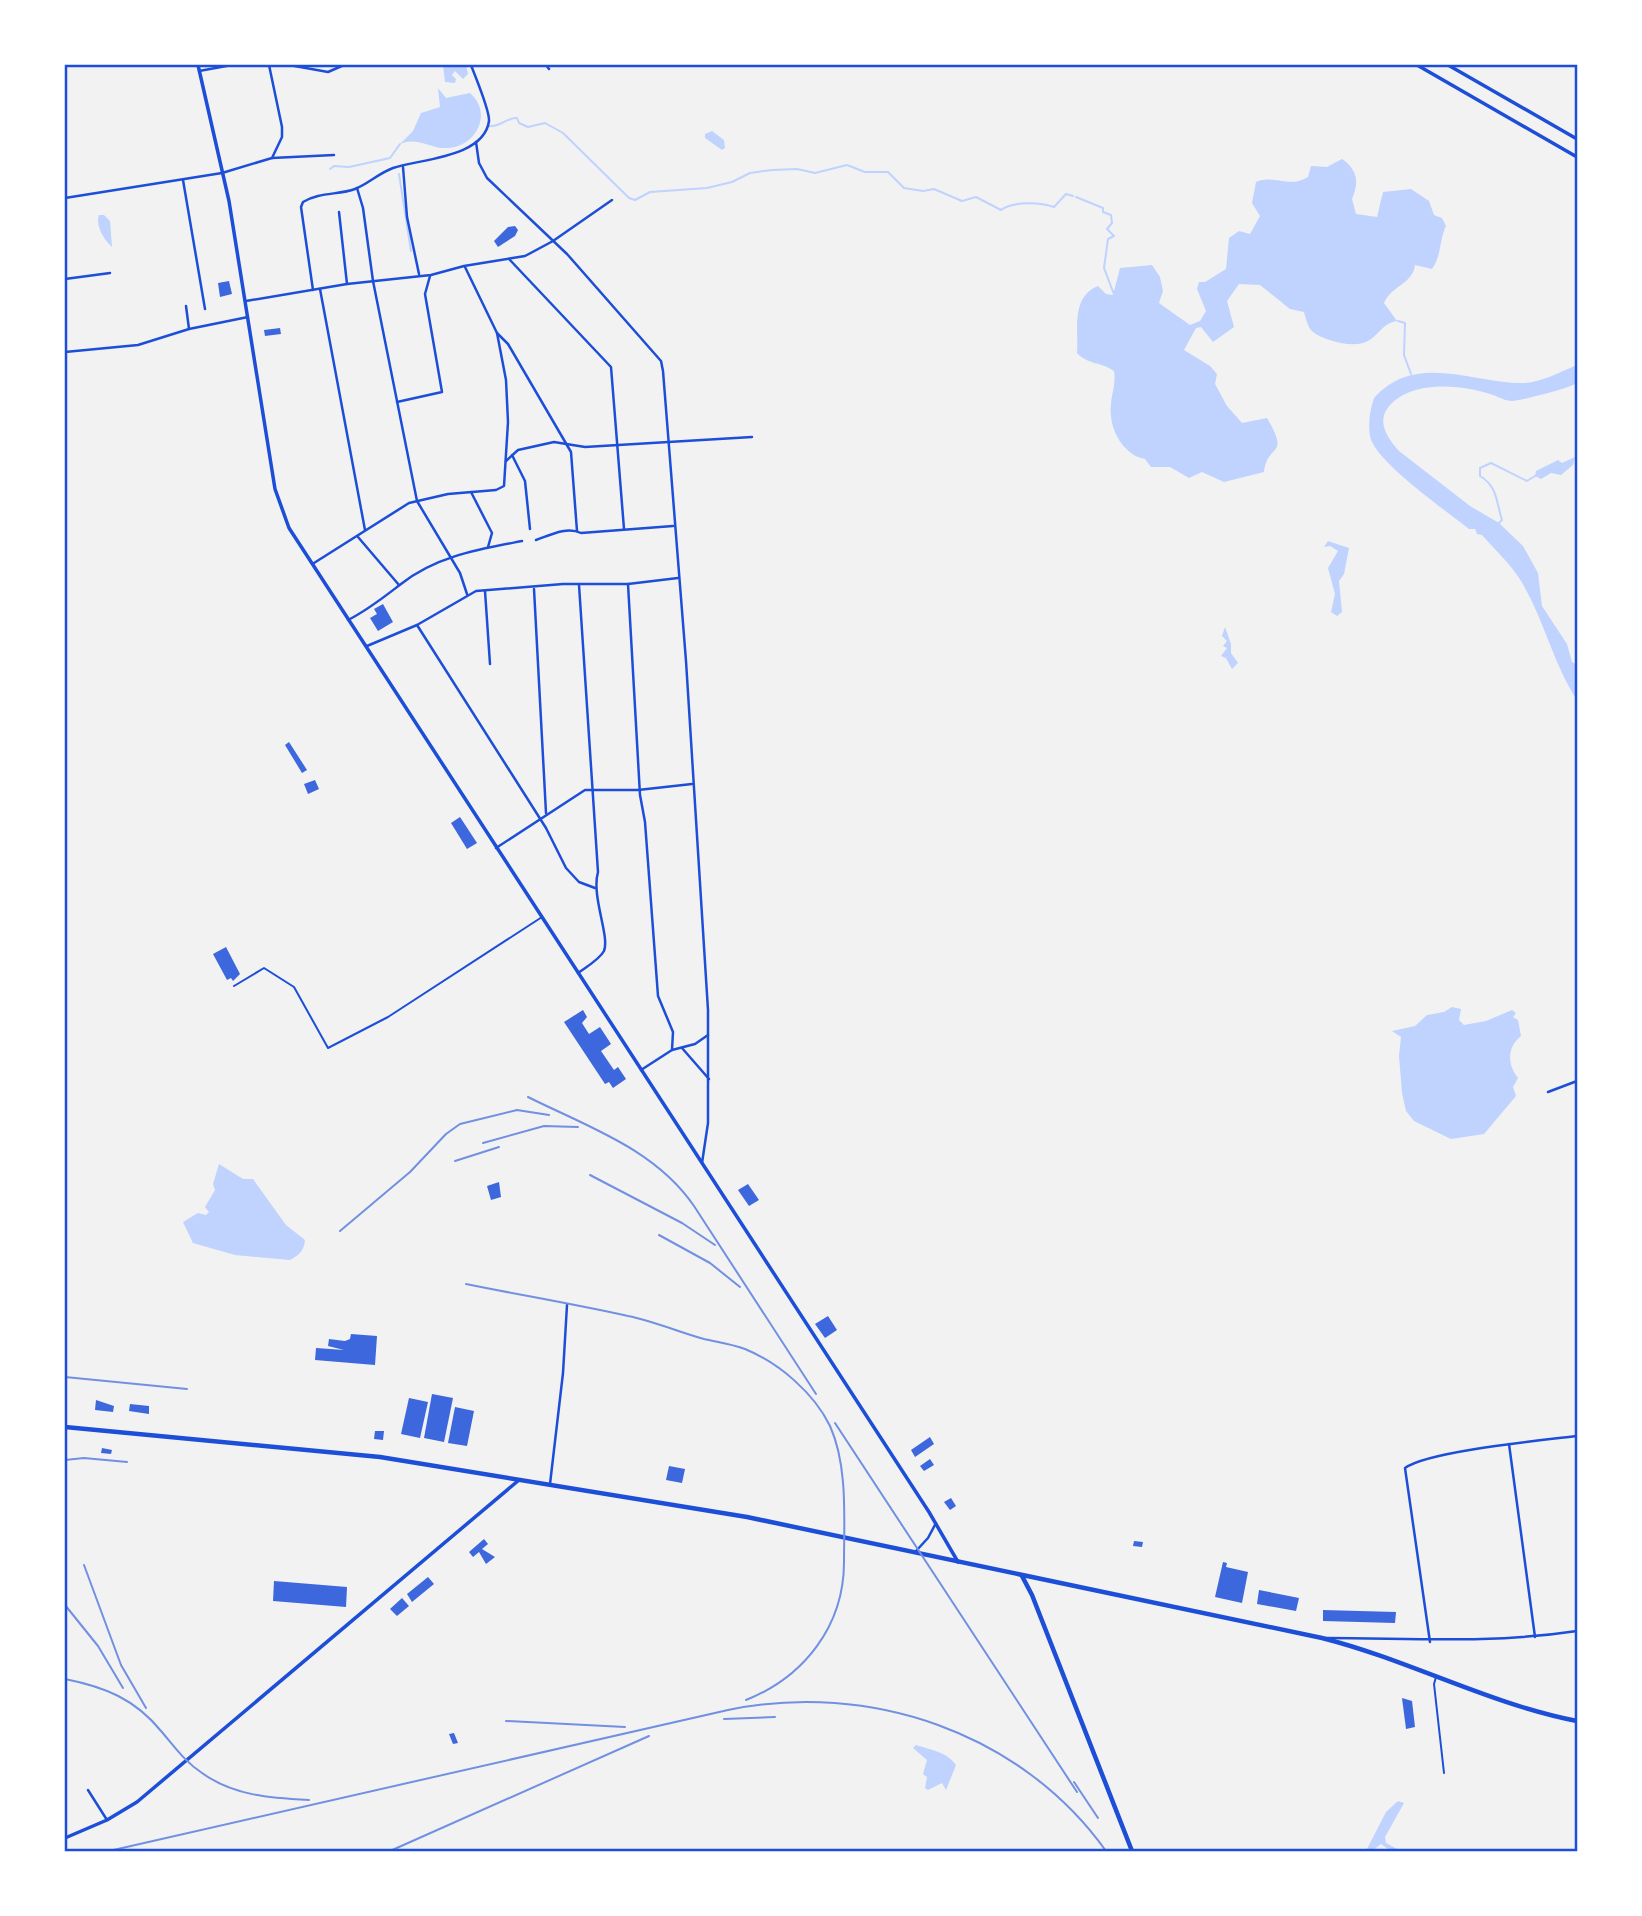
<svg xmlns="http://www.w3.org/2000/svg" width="1642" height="1916" viewBox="0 0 1642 1916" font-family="'Open Sans',sans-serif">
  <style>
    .water { fill: #bfd3fe }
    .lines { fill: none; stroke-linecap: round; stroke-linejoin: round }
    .stream { stroke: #bfd3fe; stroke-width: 2 }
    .building { fill: #3d67dc }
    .service { stroke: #1d4ed8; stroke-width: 2 }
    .minor { stroke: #1d4ed8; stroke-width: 2.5 }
    .tertiary { stroke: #1d4ed8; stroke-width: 3.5 }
    .secondary { stroke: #1d4ed8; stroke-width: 4.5 }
    .primary { stroke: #1d4ed8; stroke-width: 4.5 }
    .rail { stroke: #7290e2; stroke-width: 2 }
    .neatline { fill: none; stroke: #1d4ed8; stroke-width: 2.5 }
  </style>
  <rect width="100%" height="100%" fill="#f2f2f2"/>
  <g class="water">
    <path d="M443,65h23l2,9 -5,5 -8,-8 -3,4 4,4 -1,4 -10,-1z"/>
    <path d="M438,88l8,10 24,-5c23,20 7,53 -22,55 -18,1 -31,-12 -48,-4l13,-13 8,-18 19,-6z"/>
    <path d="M712,131l12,9 1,8 -3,2 -17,-12v-4z"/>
    <path d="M1342,159c16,11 17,24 10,40l4,15 21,3 6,-25 28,-3 18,12 5,14 8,3 4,8c-7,14 -4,29 -14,43l-17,-4c-2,19 -24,21 -31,38l13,18c-15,2 -18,15 -31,21 -14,6 -41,-1 -53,-10 -5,-4 -7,-13 -9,-20l-14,-3 -30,-24 -21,-1 -12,17 7,26 -21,15 -12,-15 -5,1 -12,22 26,16 7,8 -2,10 12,22 15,17 25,-5c24,41 0,24 -3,54l-40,10 -22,-10 -13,6 -19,-11h-19l-6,-8c-23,-4 -37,-32 -34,-55 1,-12 5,-20 3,-33 -12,-9 -26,-6 -37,-18 2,-21 -7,-56 21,-67l8,8 7,1 7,-27 32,-3 8,12 3,14 -4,12 31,22 10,-4 6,-10 -9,-22 2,-7h6l21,-13 3,-31 10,-7 11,3 10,-18 -8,-13 4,-21c17,-8 34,7 52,-5l3,-11 16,1z"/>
    <path d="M99,215h5l6,6 2,26c-8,-7 -17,-22 -13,-32z"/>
    <path d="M1577,365v18c-6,5 -58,18 -65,18 -6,0 -14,-4 -19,-6 -30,-11 -85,-16 -106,14 -10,15 2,31 12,42l71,55 29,17 24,23 15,27 4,33 25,38 5,18 5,3v35c-24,-37 -33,-81 -56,-119 -11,-18 -26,-31 -39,-46l-5,-1 -2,-5h-6c-21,-17 -95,-68 -99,-93 -2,-12 0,-27 4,-38 42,-47 99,-14 151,-15 17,-1 37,-12 52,-18z"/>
    <path d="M1575,457l-2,8 -12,10 -10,-2 -10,6 -6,-3 1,-5 22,-11 4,3z"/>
    <path d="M1328,541l21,7 -5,26 -5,7 3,31 -5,4 -6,-4 4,-18 -7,-26 10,-17 -8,-5 -6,1z"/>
    <path d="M1225,627l6,17v9l7,10 -6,6 -6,-11 -5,-2 6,-8 -4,-2 4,-5 -5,-5z"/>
    <path d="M1452,1007l9,2 -2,11 5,5 22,-4 26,-11 4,3 -3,4 5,3 3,16c-14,11 -14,29 -3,42l-5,9 3,9 -32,38 -33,5 -37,-18 -8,-10 -4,-18 -3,-37 2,-19 -9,-6 23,-5 12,-11 17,-3z"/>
    <path d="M219,1164l24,15h10l33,46 19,15c-1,11 -6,15 -15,20l-55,-5 -42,-12 -10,-21 15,-9 8,2 3,-3 -4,-5 10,-17 -2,-6z"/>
    <path d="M916,1745c15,5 31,7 40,20l-10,25 -4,-7 -14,7 -3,-2 2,-11 -4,-3 4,-14 -14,-12z"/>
    <path d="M1398,1801l6,2 -19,34 1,6 15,8h-10l-10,-7 -9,7h-6l20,-39z"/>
  </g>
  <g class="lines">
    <g class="stream">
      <path d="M489,126c11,2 18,-9 28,-8l2,5 9,4 17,-4 18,10 66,65 6,2 15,-8 57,-4 25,-6 18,-9 22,-3 25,-1 18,4 32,-8 18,7h23l16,16 19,3 11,-2 28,12 14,-4 25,13c12,-9 39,-8 53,-3l12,-13 7,2"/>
      <path d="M330,169l4,-3 15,1 41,-9 10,-14"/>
      <path d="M399,174l12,77"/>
      <path d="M1076,197l27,11v4l8,3 1,8 -5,6 7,7 -6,3 -4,29 11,29"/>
      <path d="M1398,321l7,2 -1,32 7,19"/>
      <path d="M1499,523l3,-3c-6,-18 -4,-33 -22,-44v-8l11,-5 36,18 8,-5"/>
    </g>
  </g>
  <g class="building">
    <path d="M515,226l3,4 -3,6 -17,11 -4,-6 14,-14z"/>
    <path d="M229,281l3,13 -12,3 -2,-14z"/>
    <path d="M280,328l1,6 -16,2 -1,-6z"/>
    <path d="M383,604l10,18 -15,9 -8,-13 7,-4 -3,-5z"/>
    <path d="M289,742l18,28 -5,3 -17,-28z"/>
    <path d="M315,780l4,9 -11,5 -4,-10z"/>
    <path d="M460,817l17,26 -10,6 -16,-26z"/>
    <path d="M226,947l14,27 -7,7 -2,-3 -4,2 -14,-26z"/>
    <path d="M583,1010l4,7 -5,6 7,11 11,-7 11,17 -10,7 13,19 4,-3 8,12 -13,9 -4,-6 -4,2 -41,-62z"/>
    <path d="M499,1182l2,15 -10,3 -4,-14z"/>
    <path d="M748,1184l11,16 -10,6 -11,-16z"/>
    <path d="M828,1316l9,14 -12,8 -10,-14z"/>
    <path d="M351,1334l26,2 -2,29 -60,-5 1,-12 28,2 -16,-4 1,-7 16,2 5,-2z"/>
    <path d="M432,1394l21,4 -9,44 -20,-4z"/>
    <path d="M409,1398l19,4 -8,36 -19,-4z"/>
    <path d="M96,1400l18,6 -1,6 -18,-2z"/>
    <path d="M130,1404l19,2v8l-20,-3z"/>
    <path d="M455,1407l19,4 -7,35 -19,-3z"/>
    <path d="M375,1431h9l-1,9 -9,-1z"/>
    <path d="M930,1437l4,7 -19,13 -4,-7z"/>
    <path d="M102,1448l10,2 -1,4 -10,-1z"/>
    <path d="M930,1459l4,6 -10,6 -4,-5z"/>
    <path d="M669,1466l16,3 -3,14 -16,-3z"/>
    <path d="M951,1498l5,8 -6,4 -6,-8z"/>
    <path d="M484,1539l4,5 -6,5 13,8 -9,7 -7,-12 -6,5 -4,-5z"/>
    <path d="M1134,1541l9,1 -1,5 -9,-1z"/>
    <path d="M1223,1562l4,1 -1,4 22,5 -6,31 -27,-6z"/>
    <path d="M428,1577l6,7 -22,18 -5,-8z"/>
    <path d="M274,1581l73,6 -1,20 -73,-6z"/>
    <path d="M1259,1590l40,8 -3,13 -39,-7z"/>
    <path d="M402,1598l7,8 -12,10 -7,-7z"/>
    <path d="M1323,1610l73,2 -1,11 -72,-2z"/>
    <path d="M1402,1698l10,3 3,26 -9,2z"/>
    <path d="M454,1733l4,10 -5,1 -4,-10z"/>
  </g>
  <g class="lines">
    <g class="service">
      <path d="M234,986l30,-18 30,19 34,61 60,-31 154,-100"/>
      <path d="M1436,1677l-2,7 10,89"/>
    </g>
    <g class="minor">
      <path d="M289,65l39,7 16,-7"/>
      <path d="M546,65l3,4"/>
      <path d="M199,71l33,-6"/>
      <path d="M476,142l3,21 8,15 80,76 94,107 2,10 23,290 22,349v113l-6,40"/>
      <path d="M272,158l62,-3"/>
      <path d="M403,167l4,50 12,57"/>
      <path d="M183,180l22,129"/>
      <path d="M357,188l6,20 10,73 44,220 43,72 7,21"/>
      <path d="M65,198l157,-25 50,-15 10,-21v-10l-13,-62"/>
      <path d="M339,212l8,72"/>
      <path d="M509,259l102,108 13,162"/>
      <path d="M465,267l32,66 11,11 63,108 6,79"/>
      <path d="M65,279l45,-6"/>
      <path d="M320,289l45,241"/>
      <path d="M313,290l-12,-83 2,-5c16,-10 36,-7 52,-13 13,-5 24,-16 38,-21 26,-9 91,-10 96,-47 1,-10 -14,-45 -18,-56"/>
      <path d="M246,301l101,-17 84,-9 33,-9 61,-10 28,-15 59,-41"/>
      <path d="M186,306l3,23"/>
      <path d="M65,352l73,-7 51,-16 59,-12"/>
      <path d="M397,402l45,-10 -17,-98 5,-18"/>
      <path d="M512,455l13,26 5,48"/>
      <path d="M506,461l12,-11 36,-8 31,5 167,-10"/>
      <path d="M471,492l21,41 -4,14"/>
      <path d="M358,537l41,48"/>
      <path d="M536,540c14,-5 31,-14 45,-7l92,-7"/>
      <path d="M314,563l95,-60 39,-9 48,-4 8,-4 4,-64 -2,-42 -9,-47"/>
      <path d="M628,584l12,211 5,27 13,174 15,36 -1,18"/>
      <path d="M534,589l12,224"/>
      <path d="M485,591l5,73"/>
      <path d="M348,620c20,-10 36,-23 53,-36 35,-28 79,-35 121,-43"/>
      <path d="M417,625l129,203 20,40 13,14 16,6"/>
      <path d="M367,646l50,-21 59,-34 87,-7h65l50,-6"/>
      <path d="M496,848l89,-58h53l54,-6"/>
      <path d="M578,973c8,-6 21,-13 26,-22 6,-15 -13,-55 -6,-79l-19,-287"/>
      <path d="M682,1048l27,31"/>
      <path d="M641,1070l31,-20 23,-6 13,-9"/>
      <path d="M1548,1092l29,-11"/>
      <path d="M1509,1444l26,193"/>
      <path d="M550,1484l13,-111 4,-68"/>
      <path d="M916,1551l12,-13 8,-15"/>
      <path d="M1326,1638c86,0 165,6 251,-7"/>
      <path d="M1430,1642l-25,-174c23,-17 139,-28 172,-32"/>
      <path d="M88,1790l19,30"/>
    </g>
    <g class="tertiary">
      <path d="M198,65l31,136 46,288 14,39 640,984 29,50"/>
      <path d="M1417,65l160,92"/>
      <path d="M1448,65l129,74"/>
      <path d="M65,1838l42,-18 30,-18 382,-322"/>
    </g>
    <path class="secondary" d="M1022,1576l10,19 100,256"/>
    <path class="primary" d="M65,1427l315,30 367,60 575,121c87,22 167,66 255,83"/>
    <g class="rail">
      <path d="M528,1097c60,30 127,52 166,109l122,188"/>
      <path d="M483,1143l61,-17 34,1"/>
      <path d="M455,1161l44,-14"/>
      <path d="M590,1175l92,48 33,22"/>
      <path d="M340,1231l70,-59 36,-38 14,-10 57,-14 32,5"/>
      <path d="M659,1235l51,28 30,24"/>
      <path d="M466,1284c54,11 108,20 162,32 26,5 50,16 76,23 13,3 28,5 41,10 34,14 69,44 85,77 18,40 14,93 14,136 0,64 -40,115 -98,138"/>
      <path d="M65,1377l122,12"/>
      <path d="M835,1423l242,369"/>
      <path d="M65,1460l19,-2 43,4"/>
      <path d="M84,1565l37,100 25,43"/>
      <path d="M65,1605l33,41 25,42"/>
      <path d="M65,1679c40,8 70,20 96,52 13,15 24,31 41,42 32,23 69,25 107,27"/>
      <path d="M724,1719l51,-2"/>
      <path d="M506,1721l119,6"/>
      <path d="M1074,1782l24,36"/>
      <path d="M109,1851l619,-141c141,-29 293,22 378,141"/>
      <path d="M390,1851l259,-115"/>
    </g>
  </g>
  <rect width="1642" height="1916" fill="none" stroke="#ffffff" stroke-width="133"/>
  <rect x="66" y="66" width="1510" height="1784" class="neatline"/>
</svg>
